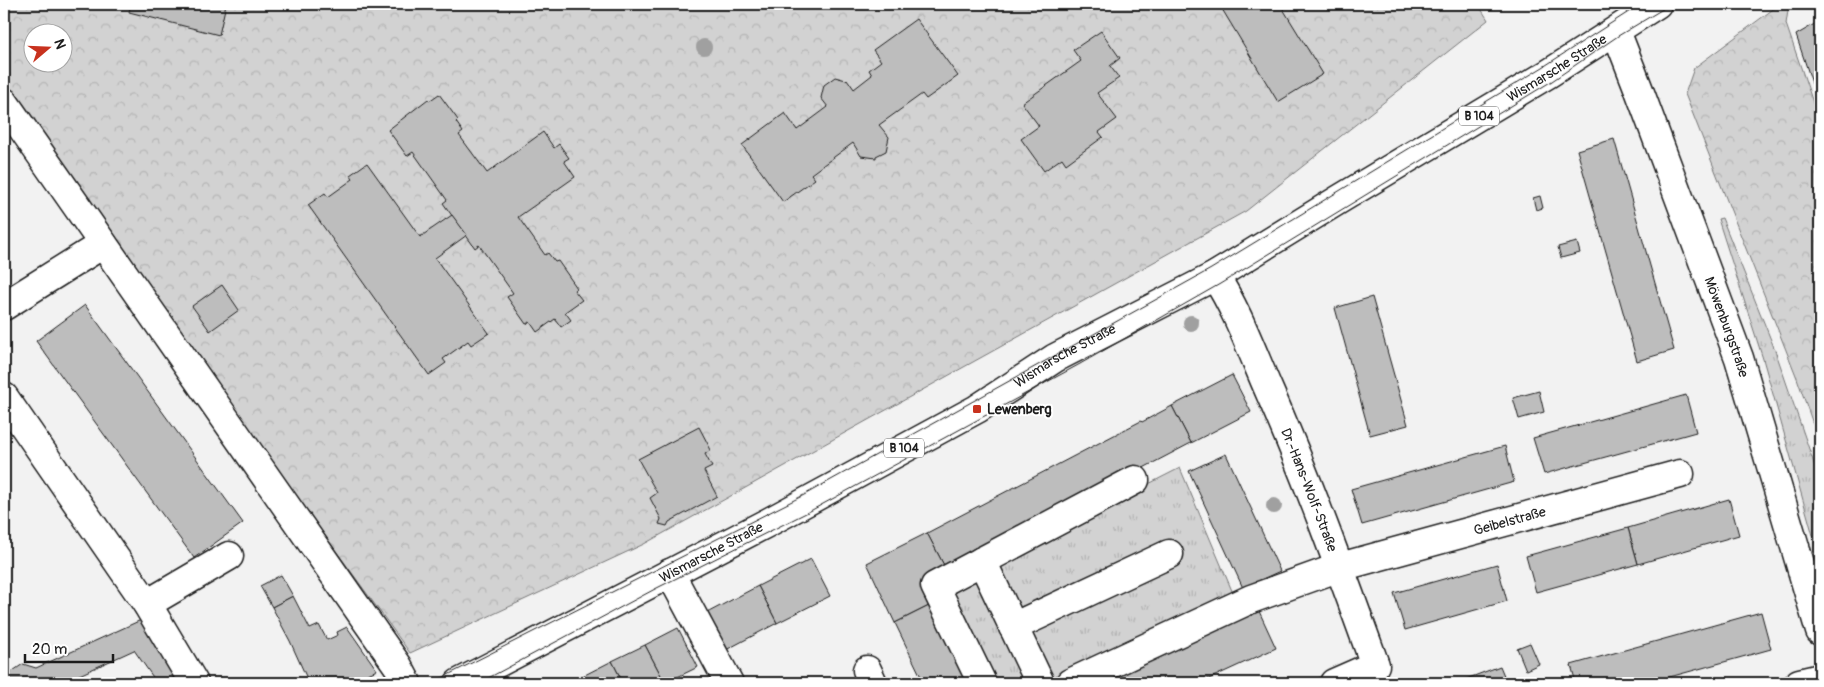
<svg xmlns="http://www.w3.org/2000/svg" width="1824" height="687" viewBox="0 0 1824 687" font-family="Pangolin,sans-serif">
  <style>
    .grass { fill: url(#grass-tufts); stroke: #777 }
    .forest { fill: url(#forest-crowns); stroke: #777; fill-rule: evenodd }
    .building { fill: #bdbdbd; stroke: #1c1c1c }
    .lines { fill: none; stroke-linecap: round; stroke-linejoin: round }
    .minor-casing { stroke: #1c1c1c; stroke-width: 31 }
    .major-casing { stroke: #1c1c1c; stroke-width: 31 }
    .minor { stroke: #fff; stroke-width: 28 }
    .major { stroke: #fff; stroke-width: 28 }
    .tram { stroke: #1c1c1c; stroke-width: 1 }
    .tree { fill: #a0a0a0 }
    .poi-dot { fill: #c8321e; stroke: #fff; stroke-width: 2 }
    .labels { text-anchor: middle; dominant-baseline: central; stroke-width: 4; stroke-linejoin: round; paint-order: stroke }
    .shield { fill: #fff; stroke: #606060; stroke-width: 1 }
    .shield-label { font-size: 12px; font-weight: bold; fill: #1c1c1c }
    .street-label { font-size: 14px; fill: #1c1c1c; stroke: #fff }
    .poi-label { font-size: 14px; font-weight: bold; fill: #1c1c1c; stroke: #fff; text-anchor: start }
  </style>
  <defs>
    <pattern id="grass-tufts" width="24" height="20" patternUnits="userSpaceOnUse" patternTransform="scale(1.25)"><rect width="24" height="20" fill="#d2d2d2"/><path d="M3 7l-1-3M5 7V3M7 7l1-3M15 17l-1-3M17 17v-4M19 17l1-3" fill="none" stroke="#b4b4b4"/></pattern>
    <pattern id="forest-crowns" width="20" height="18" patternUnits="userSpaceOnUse" patternTransform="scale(1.25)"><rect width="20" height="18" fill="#d2d2d2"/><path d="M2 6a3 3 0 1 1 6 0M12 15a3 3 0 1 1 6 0" fill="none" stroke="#b4b4b4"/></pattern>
  </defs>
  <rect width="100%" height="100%" fill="#f2f2f2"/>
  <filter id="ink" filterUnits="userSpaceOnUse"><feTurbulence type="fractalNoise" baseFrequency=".02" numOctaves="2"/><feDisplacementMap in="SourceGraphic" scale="10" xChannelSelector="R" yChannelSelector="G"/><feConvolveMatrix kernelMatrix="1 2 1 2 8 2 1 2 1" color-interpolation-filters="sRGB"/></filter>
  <g filter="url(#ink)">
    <g class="grass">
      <path d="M1722,218l53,132 45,131v79l-57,-201 -45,-140z"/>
      <path d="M1180,468l58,137 -164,78h-95l-45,-90z"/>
    </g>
    <g class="forest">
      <path d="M4,4h1474l10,16 -242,191 -602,333 -234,109 -406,-560zM32,32h30v30h-30z"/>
      <path d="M1780,4h9l-3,20 34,99v321l-23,-66 -112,-284 9,-26z"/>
    </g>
    <g class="building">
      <path d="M131,4h95l-7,31 -90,-23z"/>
      <path d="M1219,4h61l43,70 -45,28z"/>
      <path d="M916,19l42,57 -32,23 -4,-5 -43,31 10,12 -3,14 -10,5v2l-15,-2 -8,-13 -42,31 4,5 -32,23 -41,-57 43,-32 12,17 31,-23 -7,-9 3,-13 11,-8 11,3 1,-1 7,10 18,-14 -3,-5 12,-9 -8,-11z"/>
      <path d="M1818,22l2,4v83l-4,-10 1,-1 -21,-63z"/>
      <path d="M1101,31l19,27 -10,8 9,12 -22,15 20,26 -18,13 4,5 -37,27 -4,-6 -18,13 -23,-32 18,-13 -17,-23 59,-42 -8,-11z"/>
      <path d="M439,94l19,26 -2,2 7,10 -4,3 28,38 56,-41 11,16 5,-4 10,14 -5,3 11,16 -57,40 27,38 3,-2 7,9 3,-1 19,27 -3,2 8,10 -17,12 6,8 -10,7 -6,-8 -18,13 -7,-10 -4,2 -19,-27 6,-4 -34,-48 -4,3 -32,-45 4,-3 -34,-48 -6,4 -19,-26 40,-31 1,2z"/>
      <path d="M1614,139l60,211 -37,11 -60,-211z"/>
      <path d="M367,163l53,74 32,-22 15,20 -32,23 54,75 -18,12 -3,-4 -25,18 3,4 -17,12 -121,-170 17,-12 3,4 25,-18 -3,-4z"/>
      <path d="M1540,196l3,12 -7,2 -3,-12z"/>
      <path d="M1577,242l3,11 -19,5 -3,-11z"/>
      <path d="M222,285l17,25 -29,21 -18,-25z"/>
      <path d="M1372,297l36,128 -38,10 -35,-127z"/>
      <path d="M85,305l158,218 -49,35 -158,-217z"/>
      <path d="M1232,375l19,37 -60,31 -19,-37z"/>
      <path d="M1539,391l5,21 -25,7 -6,-21z"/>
      <path d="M1686,395l10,37 -152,42 -11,-36z"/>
      <path d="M1172,406l19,37 -244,128 -20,-38 214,-112 1,1z"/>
      <path d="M699,427l12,23 -6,4 7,13 -8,4 13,25 -48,26 -2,4 -8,-2 2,-5 -11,-21 7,-5 -19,-34z"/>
      <path d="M1505,446l9,36 -152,43 -11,-36z"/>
      <path d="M1226,454l54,117 -37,17 -54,-117z"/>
      <path d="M1729,499l10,36 -101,29 -10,-36z"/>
      <path d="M1628,528l10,36 -102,28 -10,-36z"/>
      <path d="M927,533l20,38 -14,33 -38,19 -28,-60z"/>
      <path d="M811,559l19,37 -53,27 -19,-37z"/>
      <path d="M1497,564l10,37 -102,29 -11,-37z"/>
      <path d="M281,575l12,21 -21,11 -12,-21z"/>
      <path d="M758,586l19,37 -53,28 -19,-37z"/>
      <path d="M293,596l17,33 9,-4 8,15 11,-5 -1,-3 10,-5 30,43 -30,13h-38l-19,-42 -18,-34z"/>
      <path d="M933,604l38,79h-47l-29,-60z"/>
      <path d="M1258,609l18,39 -76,35h-80l-4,-9z"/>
      <path d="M1761,612l10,37 -123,34h-72l-5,-18z"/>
      <path d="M141,620l42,63h-26l-23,-33 -72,33h-56l-2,-2v-4l19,-13 13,4z"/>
      <path d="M678,628l20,39 -33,16 -20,-38z"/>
      <path d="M1530,643l9,21 -13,6 -9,-22z"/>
      <path d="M645,645l20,38h-42l-11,-22z"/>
      <path d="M612,661l11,22h-41l-3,-5z"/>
      <path d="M1500,666l7,17h-51z"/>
      <path d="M579,678l3,5h-13z"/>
    </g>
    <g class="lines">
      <defs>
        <g id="minor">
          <path id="s1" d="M1616,31l23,59 100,268 81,273"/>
          <path d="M4,102l394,564 9,17"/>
          <path id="s2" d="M1215,276c22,34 36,73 52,110 40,91 74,185 108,279l-41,18"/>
          <path d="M4,306l99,-62"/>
          <path d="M4,397l143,207 47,79"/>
          <path d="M982,561l58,122"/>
          <path d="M670,573l59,110"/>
          <path d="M147,604l82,-48"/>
          <path d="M1013,627l156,-73"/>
          <path d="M867,670l6,13"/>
          <path d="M982,683l-47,-97 200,-106"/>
          <path id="s3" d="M1070,683l181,-84 89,-32 340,-93"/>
          <path d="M1799,683l21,-5"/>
        </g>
        <g id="major">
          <path id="s4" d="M459,683l310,-161 208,-113 78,-51 160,-82 125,-77 208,-125 109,-70"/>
        </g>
      </defs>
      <use href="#minor" class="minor-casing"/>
      <use href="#major" class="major-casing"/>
      <use href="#minor" class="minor"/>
      <use href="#major" class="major"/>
      <g class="tram">
        <path d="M432,683l372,-188 407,-226 332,-202 98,-63"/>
        <path d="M479,683l176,-94 157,-79 268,-146 140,-80 332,-203 66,-45 53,-32"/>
      </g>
    </g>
    <g class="tree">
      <circle cx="704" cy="47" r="8"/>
      <circle cx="1191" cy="323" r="8"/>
      <circle cx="1274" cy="506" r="8"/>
    </g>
  </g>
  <rect class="poi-dot" x="972" y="404" width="10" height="10" rx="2.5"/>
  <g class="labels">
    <g class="shield">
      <rect x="1459" y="106.5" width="40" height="19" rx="4"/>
      <rect x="884" y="438.5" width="40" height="19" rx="4"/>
    </g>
    <g class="shield-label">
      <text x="1479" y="116">B 104</text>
      <text x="904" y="448">B 104</text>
    </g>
    <g class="street-label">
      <text stroke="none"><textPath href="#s4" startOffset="1259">Wismarsche Straße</textPath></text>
      <text stroke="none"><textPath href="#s1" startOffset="316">Möwenburgstraße</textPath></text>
      <text stroke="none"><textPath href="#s4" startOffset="689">Wismarsche Straße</textPath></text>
      <text stroke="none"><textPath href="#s2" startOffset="234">Dr.-Hans-Wolf-Straße</textPath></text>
      <text stroke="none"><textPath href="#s3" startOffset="470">Geibelstraße</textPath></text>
      <text stroke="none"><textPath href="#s4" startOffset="284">Wismarsche Straße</textPath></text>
    </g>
    <g class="poi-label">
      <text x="987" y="409">Lewenberg</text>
    </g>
  </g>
  <rect width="1824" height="687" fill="none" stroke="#fff" stroke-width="20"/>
  <rect x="10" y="10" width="1804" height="667" fill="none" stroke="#1c1c1c" stroke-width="2" filter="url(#ink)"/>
  <g transform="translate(48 48) rotate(71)"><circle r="24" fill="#ffffff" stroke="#a4a4a4"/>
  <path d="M0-4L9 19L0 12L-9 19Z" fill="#c8321e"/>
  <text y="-8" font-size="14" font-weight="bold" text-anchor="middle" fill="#1c1c1c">N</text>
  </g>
  <path d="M25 654v8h88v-8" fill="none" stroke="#1c1c1c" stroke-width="2.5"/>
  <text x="32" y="654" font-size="15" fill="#1c1c1c" stroke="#ffffff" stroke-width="4" paint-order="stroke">20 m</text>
</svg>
